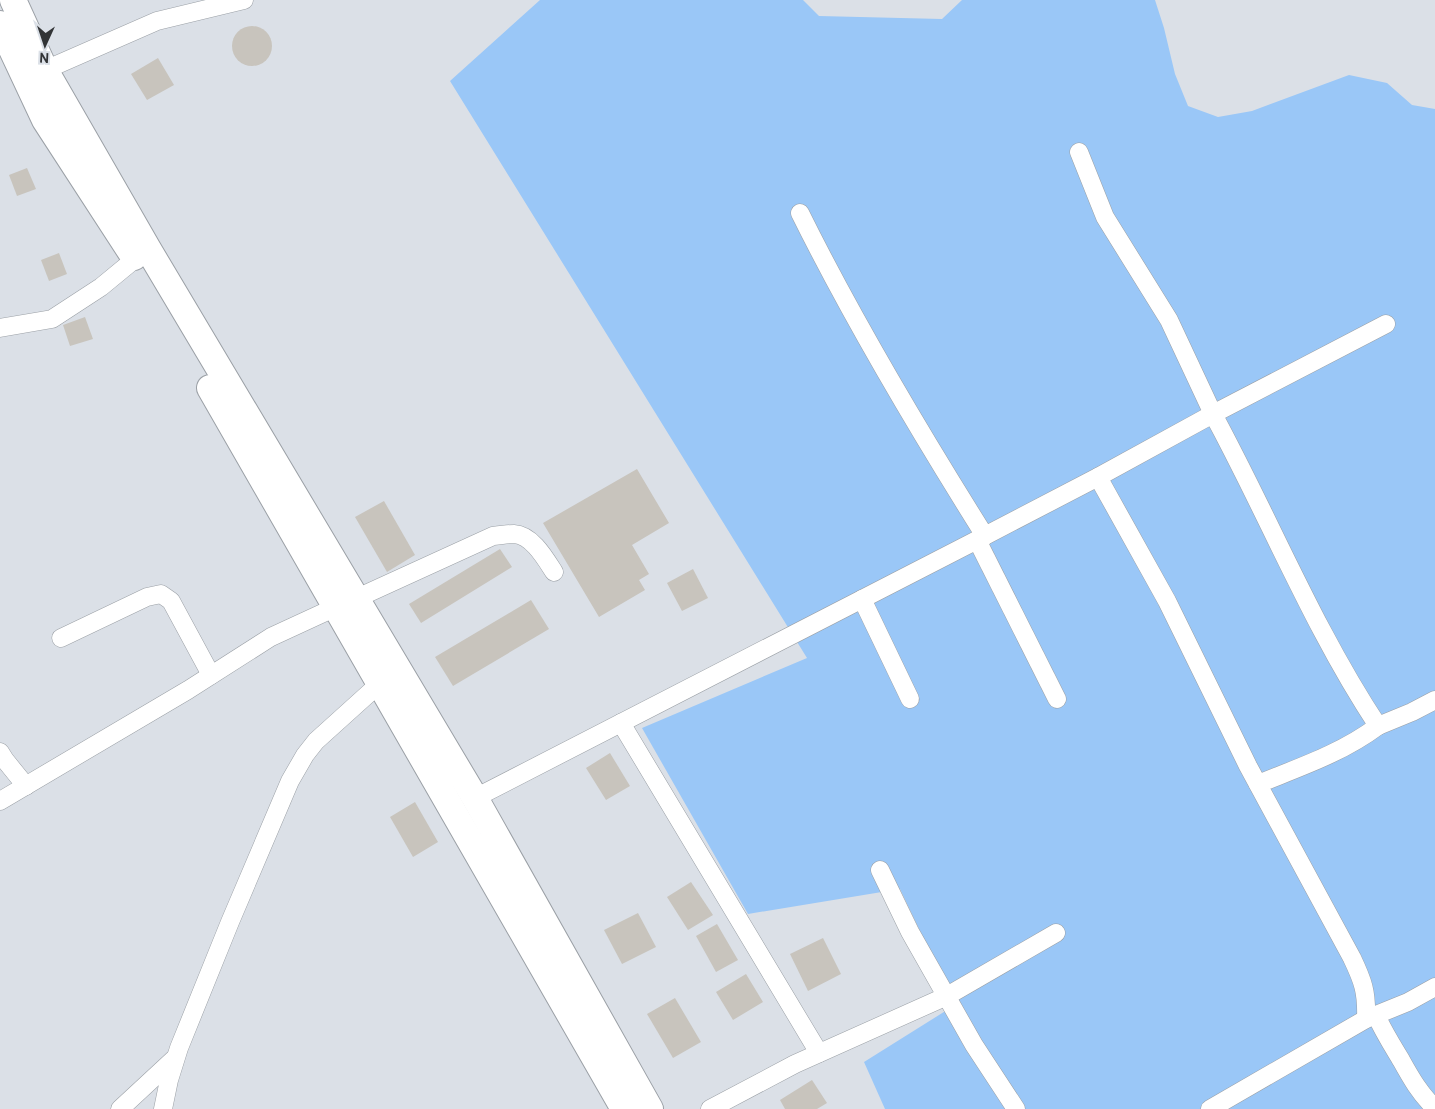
<svg xmlns="http://www.w3.org/2000/svg" width="1435" height="1109" viewBox="0 0 1435 1109" font-family="Overpass,sans-serif">
  <style>
    .green { fill: #9ac7f7 }
    .building { fill: #c8c4bd }
    .lines { fill: none; stroke-linecap: round; stroke-linejoin: round }
    .minor-casing { stroke: #9ba0a6; stroke-width: 19 }
    .highway-casing { stroke: #9ba0a6; stroke-width: 28 }
    .minor { stroke: #fff; stroke-width: 18 }
    .highway { stroke: #fff; stroke-width: 26 }
  </style>
  <rect width="100%" height="100%" fill="#dbe0e7"/>
  <path class="green" d="M540,0h263l16,16 123,3 20,-19h193l9,28 11,46 13,32 30,11 34,-6 97,-36 38,8 25,22 23,4v1000h-550l-21,-47 91,-57 -55,-116 -152,25 -106,-186 165,-70 -357,-577z"/>
  <g class="building">
    <circle cx="252" cy="46" r="20"/>
    <path d="M158,58l16,27 -27,15 -16,-26z"/>
    <path d="M27,168l9,21 -19,7 -8,-21z"/>
    <path d="M59,253l8,21 -18,7 -8,-21z"/>
    <path d="M85,317l8,22 -23,7 -7,-21z"/>
    <path d="M637,469l32,54 -37,22 17,29 -10,6 6,10 -46,27 -56,-94z"/>
    <path d="M384,501l31,54 -28,17 -32,-55z"/>
    <path d="M500,549l12,18 -91,56 -12,-19z"/>
    <path d="M693,569l15,29 -26,13 -15,-28z"/>
    <path d="M531,600l18,29 -96,57 -18,-29z"/>
    <path d="M610,753l20,33 -24,14 -20,-32z"/>
    <path d="M415,802l23,40 -25,15 -23,-40z"/>
    <path d="M691,882l22,33 -25,15 -21,-33z"/>
    <path d="M638,913l18,34 -34,17 -18,-34z"/>
    <path d="M717,924l21,36 -22,12 -20,-36z"/>
    <path d="M823,938l18,36 -33,17 -18,-37z"/>
    <path d="M746,974l17,28 -30,18 -17,-28z"/>
    <path d="M675,998l26,44 -28,16 -26,-44z"/>
    <path d="M812,1080l15,23 -10,6h-32l-5,-9z"/>
  </g>
  <g class="lines">
    <defs>
      <g id="minor">
        <path d="M45,70l112,-49 87,-21"/>
        <path d="M1079,152l26,65 64,103 44,94 173,-90"/>
        <path d="M800,213c55,111 119,218 185,323"/>
        <path d="M0,328l52,-9 49,-32 34,-28"/>
        <path d="M1098,477l69,124 81,165 104,192c11,23 15,34 14,61"/>
        <path d="M977,540l80,159"/>
        <path d="M355,599l138,-63c7,-1 14,-2 21,-2 18,1 31,24 40,38"/>
        <path d="M862,599l48,100"/>
        <path d="M61,638l86,-41 14,-3 10,7 40,74"/>
        <path d="M621,723l198,330"/>
        <path d="M0,752l5,8 21,26"/>
        <path d="M1258,784c42,-17 84,-31 120,-58"/>
        <path d="M475,798l502,-258 121,-63 115,-63c56,103 100,214 165,312l34,-14 23,-12"/>
        <path d="M0,801l188,-111 83,-53 65,-30"/>
        <path d="M880,870l30,62 64,113 42,64"/>
        <path d="M1376,1015c7,16 16,30 25,45 10,18 19,34 34,48"/>
        <path d="M120,1109l55,-51"/>
        <path d="M163,1109l6,-29 10,-32 51,-126 60,-141 15,-26 11,-14 72,-65"/>
        <path d="M710,1109l85,-45 152,-68 109,-63"/>
        <path d="M1210,1109l156,-90 42,-17 27,-15"/>
      </g>
      <g id="highway">
        <path d="M13,0l32,70 103,179 327,549 175,311"/>
        <path d="M0,24l45,96 89,137"/>
        <path d="M210,388l414,721"/>
      </g>
    </defs>
    <use href="#minor" class="minor-casing"/>
    <use href="#highway" class="highway-casing"/>
    <use href="#minor" class="minor"/>
    <use href="#highway" class="highway"/>
  </g>
  <g transform="translate(45 45) rotate(183)" stroke="#dbe0e7" stroke-width="4" paint-order="stroke">
  <path d="M0-4L9 19L0 12L-9 19Z" fill="#323436"/>
  <text y="-8" font-size="14" font-weight="bold" text-anchor="middle" fill="#323436">N</text>
  </g>
</svg>
